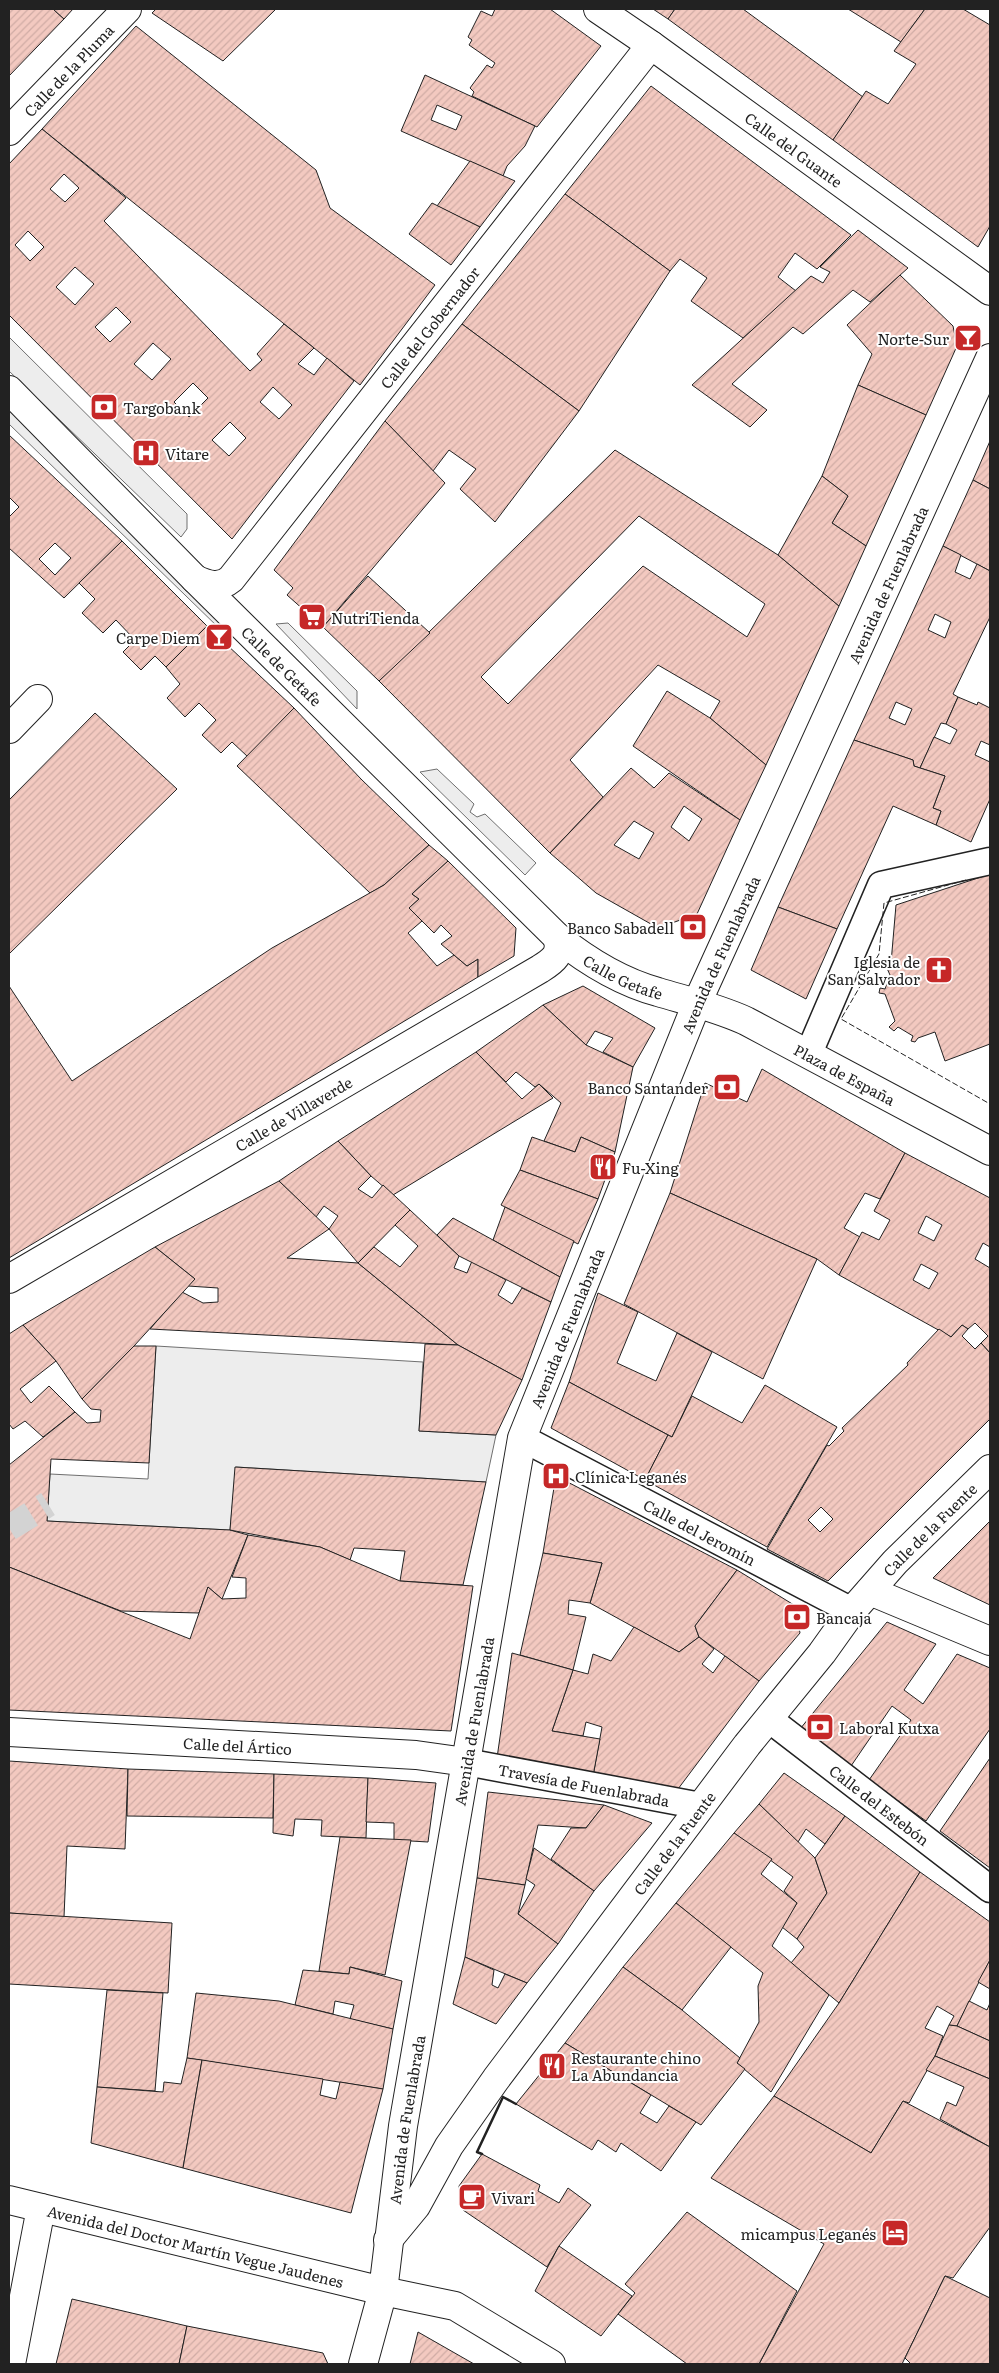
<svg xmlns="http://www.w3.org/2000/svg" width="999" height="2373" viewBox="0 0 999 2373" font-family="Literata,serif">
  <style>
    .parking { fill: #ededed; stroke: #6f6f6f }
    .building { fill: url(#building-hatch); stroke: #222; fill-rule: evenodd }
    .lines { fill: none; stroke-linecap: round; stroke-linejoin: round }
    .pedestrian-tunnel { stroke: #d3d3d3; stroke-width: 26; stroke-dasharray: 26 13; stroke-linecap: butt }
    .pedestrian-casing { stroke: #222; stroke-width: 29 }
    .minor-casing { stroke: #222; stroke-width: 30 }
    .secondary-casing { stroke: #222; stroke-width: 30 }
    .primary-casing { stroke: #222; stroke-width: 30 }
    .trunk-casing { stroke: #222; stroke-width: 30 }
    .pedestrian { stroke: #fff; stroke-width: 26 }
    .minor { stroke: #fff; stroke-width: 28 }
    .secondary { stroke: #fff; stroke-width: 28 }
    .primary { stroke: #fff; stroke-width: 28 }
    .trunk { stroke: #fff; stroke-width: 28 }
    .fence { stroke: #222; stroke-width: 1; stroke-dasharray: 6 2.5; stroke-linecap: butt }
    .wall { stroke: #222; stroke-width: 2.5 }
    .labels { text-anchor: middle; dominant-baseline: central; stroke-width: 4; stroke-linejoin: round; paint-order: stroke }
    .street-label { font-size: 15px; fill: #222; stroke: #fff }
    .poi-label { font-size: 15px; fill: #222; stroke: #fff; text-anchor: start }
  </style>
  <defs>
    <pattern id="building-hatch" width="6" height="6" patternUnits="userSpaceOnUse" patternTransform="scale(1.25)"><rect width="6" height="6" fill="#f3c9c0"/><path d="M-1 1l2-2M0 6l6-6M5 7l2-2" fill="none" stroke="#d0aca5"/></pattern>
  </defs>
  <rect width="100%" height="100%" fill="#fff"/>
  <g class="parking">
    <path d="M9,337l178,177v15l-6,8 -172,-166z"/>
    <path d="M9,404l224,215 -12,11 -212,-206z"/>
    <path d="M288,623l69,68v18l-81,-85z"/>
    <path d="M437,769l37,35 -4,8 7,5 8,-3 51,49 -11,12 -105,-103z"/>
    <path d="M156,1346l267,16 -4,69 77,4 -10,47 -250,-15 -6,63 -183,-9 3,-47 98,5z"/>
  </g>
  <g class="building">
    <path d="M9,9h44l11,10 -55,57z"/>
    <path d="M53,9h20l-9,10z"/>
    <path d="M156,9h120l-53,52 -71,-48z"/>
    <path d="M495,9h55l51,37 -64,81 -65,-31 2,-4 -4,-4 17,-23 5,3 3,-5 -26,-18 3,-5 -4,-3 13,-26 11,5z"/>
    <path d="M653,9h22l-7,10z"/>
    <path d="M675,9h68l120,88 -30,43 -165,-121z"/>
    <path d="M848,9h77l-24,33z"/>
    <path d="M925,9h38l27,16v201l-12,21 -145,-107 33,-49 22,13 28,-40 -22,-13z"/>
    <path d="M136,26l180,144 14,38 105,77 -75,100 -318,-256z"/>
    <path d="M425,75l110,51 -10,20 -18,20 -4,10 -102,-45zM437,105l25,11 -6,14 -25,-10z"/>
    <path d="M651,86l200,149 -34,34 -22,-16 -17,24 18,14 -53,47 -52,-37 16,-23 -27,-19 -10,12 -105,-77z"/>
    <path d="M42,129l84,69 -22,23 146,150 12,-11 -5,-6 27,-30 30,24 -16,16 16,11 13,-17 27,23 -122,158 -223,-224v-151zM64,174l15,14 -14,14 -15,-13zM28,231l16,16 -14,14 -15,-16zM75,267l19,17 -19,21 -19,-18zM116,307l15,15 -21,20 -15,-15zM153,343l18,16 -19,21 -18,-16zM193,383l15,15 -19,19 -15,-15zM273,387l19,18 -13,14 -19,-17zM230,422l16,16 -17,18 -17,-16z"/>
    <path d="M470,161l45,20 -35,46 -43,-21z"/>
    <path d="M565,194l105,77 -91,140 -117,-87z"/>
    <path d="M432,203l48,24 -29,38 -42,-31z"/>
    <path d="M858,230l50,38 -38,34 -17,-12 -50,44 -10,-7 -61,57 35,26 -17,17 -58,-42 119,-109 12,7 7,-11 -10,-5z"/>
    <path d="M900,275l53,51 4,20 -31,69 -68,-30 14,-31 -25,-29z"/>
    <path d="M462,324l117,87 -84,111 -35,-33 16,-20 -27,-19 -16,21 -48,-50z"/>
    <path d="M858,385l68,30 -60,131 -34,-23 16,-27 -26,-20z"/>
    <path d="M385,421l60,62 -122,144 -36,-32 6,-7 -19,-18z"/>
    <path d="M9,435l113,106 -58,57 -55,-50v-31l10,-10 -10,-10zM55,543l16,15 -16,17 -16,-16z"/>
    <path d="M990,441v48l-17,-9z"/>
    <path d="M615,450l163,105 61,51 -73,159 -56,-47 10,-17 -62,-36 -88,95 33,37 -53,56 -171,-172zM639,516l126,88 -18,33 -104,-71 -135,138 -27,-27z"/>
    <path d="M822,476l26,20 -16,27 34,23 -27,60 -61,-51z"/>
    <path d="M973,480l17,9v82l-47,-25z"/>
    <path d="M122,541l85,85 -41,41 -11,-11 -14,14 -18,-18 12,-12 -19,-20 -13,13 -21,-20 13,-14 -16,-16z"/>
    <path d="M943,546l18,9 -6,17 15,7 7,-15 13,7v46l-37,77 5,3 -12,27 -5,-1 -21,45 -6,-2 -1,-6 -59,-20zM935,614l16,8 -6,16 -17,-8zM896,702l16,7 -7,16 -16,-7z"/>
    <path d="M368,576l62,57 -51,48 -56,-54z"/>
    <path d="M207,626l87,82 -46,49 -16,-15 -11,11 -19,-18 14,-15 -17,-17 -14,14 -18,-19 13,-14 -14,-17z"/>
    <path d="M667,691l43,27 56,47 -26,55 -107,-74z"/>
    <path d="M958,697l19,8 1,-3 12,6v37l-9,-4 -6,14 15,7v37l-19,43 -35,-17 5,-14 -8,-3 12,-32 -25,-8 14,-31 16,7 7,-14 -11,-6z"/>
    <path d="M294,708l67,71 68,66 -45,40 -14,8 -133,-127z"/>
    <path d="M95,713l82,76 -168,165v-154z"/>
    <path d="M854,740l59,20 1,6 31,10 -12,32 8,3 -5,14 -43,-19 -56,123 -59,-22z"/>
    <path d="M631,768l23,20 15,-15 71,47 -43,94 -39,14 -62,-35 -46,-40zM684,806l18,13 -13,22 -18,-14zM634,821l20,12 -15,26 -25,-14z"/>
    <path d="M429,845l19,16 -36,33 7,5 -10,9 13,13 -14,12 29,33 17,-11 13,11 11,-7v18l-469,281v-272l63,95 200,-133 112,-63z"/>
    <path d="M448,861l68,67 -2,28 -36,21v-18l-11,7 -26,-22 11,-8 -11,-11 -7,8 -25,-25 10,-9 -7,-5z"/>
    <path d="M990,874v170l-45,17 -10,-29 -17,6 -3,4 -4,-1 2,-5 -15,-9 -4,4 -5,-4 6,-6 -10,-27 -6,-1 1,-5 5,1 5,-14 -4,-9 5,-3 5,-58z"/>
    <path d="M778,907l59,22 -31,70 -55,-29z"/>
    <path d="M583,986l72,42 -22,39 -30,-15 10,-14 -18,-7 -9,14 -43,-40z"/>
    <path d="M543,1005l43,40 47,22 -18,85 -34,-15 -6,15 -31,-11 17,-38 -22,-19 -4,3 -19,-15 -10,10 -30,-30z"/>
    <path d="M476,1052l46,47 17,-15 14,14 -160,97 -22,-19 -33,-35z"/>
    <path d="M762,1069l143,84 -25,46 -15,-6 -21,35 16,9 -21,38 -22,-16 -147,-66 35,-110 42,19z"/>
    <path d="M532,1137l43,15 6,-15 34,15 -17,47 -78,-29z"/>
    <path d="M338,1141l33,35 -13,13 14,9 11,-13 27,25 -52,53 -29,-34 9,-13 -14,-10 -8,11 -37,-36z"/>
    <path d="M905,1153l85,45v49l-7,-4 -8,16 15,9v85l-9,-10 7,-7 -13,-13 -7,6 -6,-4 -11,12 -112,-62 23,-43 17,8 11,-20 -16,-9zM926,1216l16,9 -8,16 -16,-8zM921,1264l17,9 -9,16 -16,-9z"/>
    <path d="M520,1170l78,29 -20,45 -77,-39z"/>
    <path d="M279,1181l50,48 -42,29 71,5 100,82 -308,-16 32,-37 21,11 15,-1v-14l-30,-2 7,-7 -40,-32z"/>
    <path d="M670,1193l147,66 -54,120 -139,-75z"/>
    <path d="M505,1207l69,34 -14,36 -67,-37z"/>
    <path d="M410,1210l49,46 -5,12 13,5 5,-12 34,19 -8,15 14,9 10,-16 29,14 -29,78 -64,-35 -100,-82 16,-16 26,20 18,-21 -23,-21z"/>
    <path d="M453,1218l107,59 -9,25 -92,-46 -22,-21z"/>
    <path d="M155,1247l40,32 -61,67 -52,53 -26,-38 -33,-36z"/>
    <path d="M598,1293l40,19 -21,51 39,18 21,-48 35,19 -40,85 -103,-55z"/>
    <path d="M23,1325l33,36 -36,28 11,14 18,-17 26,26 -32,25 -18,-16 -12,8 -4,-5v-90z"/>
    <path d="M962,1325l6,4 -6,7 13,13 6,-6 9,10v66l-162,162 -61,-32 60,-104 2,1 15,-15 -2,-3 66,-63 -1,-2 32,-34 12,8zM821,1507l12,12 -13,13 -12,-12z"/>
    <path d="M425,1344l33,1 64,35 -26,55 -77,-4z"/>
    <path d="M134,1346h22l-7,117 -98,-4 -4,62 183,9 18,5 -26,64 -14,-12 -9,26 -78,-2 -112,-44v-102l66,-53 12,11 13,-1 1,-12 -10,-1 -9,-10z"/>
    <path d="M569,1382l99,53 -23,45 -94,-52z"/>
    <path d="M765,1385l72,42 -70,120 -122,-67 23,-45 4,2 20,-41 50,27z"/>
    <path d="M235,1467l251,15 -23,103 -63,-4 5,-30 -51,-3 -4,12 -30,-13 -90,-17z"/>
    <path d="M556,1476l181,94 -42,56 4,11 -20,15 -89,-49 12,-40 -59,-10z"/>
    <path d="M990,1521v84l-57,-27z"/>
    <path d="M248,1535l72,12 80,34 73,5 -22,145 -442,-21v-143l181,72 18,-52 14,12 24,-1v-20l-14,-1z"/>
    <path d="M543,1553l59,10 -12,40 -21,-3 -1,14 18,3 -13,53 -53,-15z"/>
    <path d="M737,1570l57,35 3,12 3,16 -41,48 -60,-44 -4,-11z"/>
    <path d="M887,1622l49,22 -32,46 19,14 34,-50 33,14v61l-64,92 -57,-41 42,-60 -19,-14 -41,60 -51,-37z"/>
    <path d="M634,1627l45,25 20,-15 15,12 -12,15 11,9 12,-17 34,25 -81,108 -85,-13 9,-49 -16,-5 -3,14 -31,-5 21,-61 15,4 5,-20 18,7z"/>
    <path d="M512,1653l61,17 -21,61 48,8 -7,37 -96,-18z"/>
    <path d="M990,1758v110l-50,-37z"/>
    <path d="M9,1761l119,8 -3,80 -58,-3 -3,71 -55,-4z"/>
    <path d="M128,1769l146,5 -1,44 -146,-2z"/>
    <path d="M784,1773l61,43 -20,28 -19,-15 -8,13 -39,-38z"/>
    <path d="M274,1774l94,4 -2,60 -45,-2 1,-16 -27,-1 -2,17 -20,-3z"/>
    <path d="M368,1778l68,5 -8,59 -34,-2v-17l-28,-1z"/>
    <path d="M488,1792l116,13 -18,23 -48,-3 -13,60 -48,-7z"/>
    <path d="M759,1804l56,54 12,35 -30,46 -15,-12 15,-24 -13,-12 9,-14 -59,-44z"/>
    <path d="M604,1805l48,18 -58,68 -43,-32 20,-31h15z"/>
    <path d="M845,1816l75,56 -81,131 -48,-40 13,-16 -7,-8 30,-46 -12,-35z"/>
    <path d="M734,1833l38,26 -11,15 36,29 -25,43 57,49 -58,97 -34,-29 22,-41 -1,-36 5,-13 -87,-70z"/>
    <path d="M340,1837l71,3 -26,135 -35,-8 -1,7 -30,-3z"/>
    <path d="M534,1848l60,43 -36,53 -40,-30 17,-29 -9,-6z"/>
    <path d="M920,1872l70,50v38l-33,66 -8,-1 5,-9 -17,-10 -12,22 18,8 -8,20 -26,47 -6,-2 -32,52 -97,-57 65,-93z"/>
    <path d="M477,1878l48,7 -7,29 40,30 -31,39 -62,-26z"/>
    <path d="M676,1903l55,44 -49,63 -59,-43z"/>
    <path d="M9,1913l163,10 -4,70 -159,-9z"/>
    <path d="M465,1957l29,13 -2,15 6,3 7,-14 22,9 -31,41 -43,-20z"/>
    <path d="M990,1960v29l-12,-7z"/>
    <path d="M350,1967l52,14 -9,48 -43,-10 4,-14 -19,-4 -2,13 -38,-9 8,-35 46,4z"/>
    <path d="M623,1967l59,43 58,48 -3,5 8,6 -44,56 -136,-82z"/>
    <path d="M107,1990l56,3 -8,98 -58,-4z"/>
    <path d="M196,1993l83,8 114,28 -10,60 -196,-31z"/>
    <path d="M969,2001l18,9 3,-7v38l-33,-15z"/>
    <path d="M949,2025l8,1 33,15v38l-55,-23z"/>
    <path d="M565,2043l86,52 -11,18 17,10 12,-17 27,16 -35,49 -40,-28 -5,9 -18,-12 -6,10 -76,-46z"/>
    <path d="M935,2056l55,23v68l-50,-28 7,-17 9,4 8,-19 -38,-17z"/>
    <path d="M187,2058l15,2 -19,108 -92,-25 6,-56 66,5 1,-10 17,2z"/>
    <path d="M202,2060l121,19 -3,16 16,4 4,-17 43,7 -32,124 -168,-45z"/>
    <path d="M774,2096l97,57 32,-52 87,46v80l-37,51 -8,-2 -43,88h-143l65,-120 -113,-66z"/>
    <path d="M482,2154l58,31 -2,6 21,12 9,-15 23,17 -32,41 -12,21 -84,-57 -4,-24z"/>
    <path d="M687,2212l110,79 -38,73h-72l-69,-50 17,-21 -10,-9z"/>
    <path d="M559,2246l73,50 -31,40 -66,-45z"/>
    <path d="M945,2276l45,22v66h-79l-6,-6z"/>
    <path d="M72,2299l115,27 -8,38h-123z"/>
    <path d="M187,2326l136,27 5,11h-149z"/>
    <path d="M418,2332l56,32h-64z"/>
  </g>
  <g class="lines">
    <path class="pedestrian-tunnel" d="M9,1528l39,-24"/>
    <defs>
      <g id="pedestrian">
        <path d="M809,1053l72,-168 109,-24"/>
        <path id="s1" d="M522,1438l330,173"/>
        <path id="s2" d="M769,1719l221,170"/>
        <path id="s3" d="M466,1762l235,44"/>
      </g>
      <g id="minor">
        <path id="s4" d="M598,9l53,36 339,246"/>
        <path id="s5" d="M9,131l118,-122"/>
        <path id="s6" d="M9,390l186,189 362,358c30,24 64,45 101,55 30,9 60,16 88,29l244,130"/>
        <path id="s7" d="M195,579c13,6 24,10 36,0l420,-534"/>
        <path d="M9,729l29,-30"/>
        <path id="s8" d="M9,1279l531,-310c13,-8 23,-15 17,-32"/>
        <path d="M870,1591l120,50"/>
        <path id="s9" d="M9,1732l407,23 50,7"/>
        <path id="s10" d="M388,2240l28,-34 33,-60 47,-67 251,-334 75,-92 30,-42 43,-49 95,-93"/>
        <path d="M11,2364l30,-156"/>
      </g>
      <path id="secondary" d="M383,2291l72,15 96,58"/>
      <path id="primary" d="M363,2364l20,-73"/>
      <g id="trunk">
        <path id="s11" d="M9,2200l374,91 20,-165 119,-688 175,-435 293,-645"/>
      </g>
    </defs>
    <use href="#pedestrian" class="pedestrian-casing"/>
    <use href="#minor" class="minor-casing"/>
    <use href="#secondary" class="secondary-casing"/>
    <use href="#primary" class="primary-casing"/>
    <use href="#trunk" class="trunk-casing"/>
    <use href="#pedestrian" class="pedestrian"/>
    <use href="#minor" class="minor"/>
    <use href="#secondary" class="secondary"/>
    <use href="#primary" class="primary"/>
    <use href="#trunk" class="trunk"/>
    <path class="fence" d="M966,880l-82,23 -5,51 -38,65 149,85"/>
    <path class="wall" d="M482,2154l-5,-2 26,-55 13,7"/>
  </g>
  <defs>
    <symbol id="bar-square" viewBox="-11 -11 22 22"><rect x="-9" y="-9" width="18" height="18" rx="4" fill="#c62828" stroke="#fff"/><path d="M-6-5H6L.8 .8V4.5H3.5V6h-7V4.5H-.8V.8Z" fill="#fff"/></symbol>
    <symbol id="bank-square" viewBox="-11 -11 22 22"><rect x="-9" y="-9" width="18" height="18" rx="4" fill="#c62828" stroke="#fff"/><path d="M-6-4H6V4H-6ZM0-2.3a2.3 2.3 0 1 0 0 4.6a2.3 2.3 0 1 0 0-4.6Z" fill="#fff"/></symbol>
    <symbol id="hospital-square" viewBox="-11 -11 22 22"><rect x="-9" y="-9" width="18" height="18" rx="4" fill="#c62828" stroke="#fff"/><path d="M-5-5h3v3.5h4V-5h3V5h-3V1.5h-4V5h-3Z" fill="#fff"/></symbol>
    <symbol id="supermarket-square" viewBox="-11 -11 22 22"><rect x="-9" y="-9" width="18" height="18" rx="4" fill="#c62828" stroke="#fff"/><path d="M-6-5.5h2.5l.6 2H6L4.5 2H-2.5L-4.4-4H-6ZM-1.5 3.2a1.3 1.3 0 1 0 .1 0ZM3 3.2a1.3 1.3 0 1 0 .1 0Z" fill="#fff"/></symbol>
    <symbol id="church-square" viewBox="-11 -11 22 22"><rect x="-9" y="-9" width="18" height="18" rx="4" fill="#c62828" stroke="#fff"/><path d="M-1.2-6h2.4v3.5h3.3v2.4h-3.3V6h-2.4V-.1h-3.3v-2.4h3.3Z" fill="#fff"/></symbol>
    <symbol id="restaurant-square" viewBox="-11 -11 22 22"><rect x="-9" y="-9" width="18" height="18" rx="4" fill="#c62828" stroke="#fff"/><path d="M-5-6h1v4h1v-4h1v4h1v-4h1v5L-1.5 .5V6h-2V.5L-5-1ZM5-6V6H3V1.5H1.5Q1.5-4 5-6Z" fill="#fff"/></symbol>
    <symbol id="cafe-square" viewBox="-11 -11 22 22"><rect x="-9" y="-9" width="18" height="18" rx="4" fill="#c62828" stroke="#fff"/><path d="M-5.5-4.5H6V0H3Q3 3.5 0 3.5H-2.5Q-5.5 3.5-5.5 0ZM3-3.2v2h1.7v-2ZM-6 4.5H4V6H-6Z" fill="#fff"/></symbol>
    <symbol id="hotel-square" viewBox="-11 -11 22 22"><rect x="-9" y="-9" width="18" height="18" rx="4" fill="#c62828" stroke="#fff"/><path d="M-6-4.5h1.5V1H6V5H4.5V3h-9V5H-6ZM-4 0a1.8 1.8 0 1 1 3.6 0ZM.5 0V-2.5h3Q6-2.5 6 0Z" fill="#fff"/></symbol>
  </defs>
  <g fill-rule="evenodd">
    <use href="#bar-square" x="952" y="322" width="32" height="32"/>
    <use href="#bank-square" x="88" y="391" width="32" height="32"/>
    <use href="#hospital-square" x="130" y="437" width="32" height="32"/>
    <use href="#supermarket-square" x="296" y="601" width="32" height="32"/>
    <use href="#bar-square" x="203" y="621" width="32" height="32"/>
    <use href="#bank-square" x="677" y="911" width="32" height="32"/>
    <use href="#church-square" x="923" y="954" width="32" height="32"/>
    <use href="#bank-square" x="711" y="1071" width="32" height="32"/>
    <use href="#restaurant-square" x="587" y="1151" width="32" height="32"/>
    <use href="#hospital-square" x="540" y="1460" width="32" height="32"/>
    <use href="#bank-square" x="781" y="1601" width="32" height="32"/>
    <use href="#bank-square" x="804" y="1711" width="32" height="32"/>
    <use href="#restaurant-square" x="536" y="2050" width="32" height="32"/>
    <use href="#cafe-square" x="456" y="2181" width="32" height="32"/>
    <use href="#hotel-square" x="879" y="2217" width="32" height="32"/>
  </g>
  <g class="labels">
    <g class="street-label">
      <text stroke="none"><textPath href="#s5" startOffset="85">Calle de la Pluma</textPath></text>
      <text stroke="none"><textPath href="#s4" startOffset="241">Calle del Guante</textPath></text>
      <text stroke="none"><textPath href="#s7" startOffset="359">Calle del Gobernador</textPath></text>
      <text stroke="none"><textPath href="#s11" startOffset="2178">Avenida de Fuenlabrada</textPath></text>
      <text stroke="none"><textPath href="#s6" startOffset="388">Calle de Getafe</textPath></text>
      <text stroke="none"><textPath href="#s11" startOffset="1772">Avenida de Fuenlabrada</textPath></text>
      <text stroke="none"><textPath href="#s6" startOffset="852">Calle Getafe</textPath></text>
      <text stroke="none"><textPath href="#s6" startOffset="1095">Plaza de España</textPath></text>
      <text stroke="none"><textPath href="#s8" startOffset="329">Calle de Villaverde</textPath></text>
      <text stroke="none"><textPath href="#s11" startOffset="1368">Avenida de Fuenlabrada</textPath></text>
      <text stroke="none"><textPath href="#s10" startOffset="895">Calle de la Fuente</textPath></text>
      <text stroke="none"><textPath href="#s1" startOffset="201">Calle del Jeromín</textPath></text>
      <text stroke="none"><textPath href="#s11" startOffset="962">Avenida de Fuenlabrada</textPath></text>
      <text stroke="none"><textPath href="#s9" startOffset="229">Calle del Ártico</textPath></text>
      <text stroke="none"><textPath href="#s3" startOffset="120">Travesía de Fuenlabrada</textPath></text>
      <text stroke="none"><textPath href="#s2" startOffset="140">Calle del Estebón</textPath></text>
      <text stroke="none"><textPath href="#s10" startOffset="490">Calle de la Fuente</textPath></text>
      <text stroke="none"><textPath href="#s11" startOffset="558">Avenida de Fuenlabrada</textPath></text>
      <text stroke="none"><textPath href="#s11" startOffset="192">Avenida del Doctor Martín Vegue Jaudenes</textPath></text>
    </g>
    <g class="poi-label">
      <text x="949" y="338" text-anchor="end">Norte-Sur</text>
      <text x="123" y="407">Targobank</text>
      <text x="165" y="453">Vitare</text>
      <text x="331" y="617">NutriTienda</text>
      <text x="200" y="637" text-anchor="end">Carpe Diem</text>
      <text x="674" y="927" text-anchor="end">Banco Sabadell</text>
      <text x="920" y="961" text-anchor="end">Iglesia de<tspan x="920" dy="17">San Salvador</tspan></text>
      <text x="708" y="1087" text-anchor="end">Banco Santander</text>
      <text x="622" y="1167">Fu-Xing</text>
      <text x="575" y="1476">Clínica Leganés</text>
      <text x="816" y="1617">Bancaja</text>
      <text x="839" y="1727">Laboral Kutxa</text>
      <text x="571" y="2057">Restaurante chino<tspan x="571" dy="17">La Abundancia</tspan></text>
      <text x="491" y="2197">Vivari</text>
      <text x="876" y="2233" text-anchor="end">micampus Leganés</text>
    </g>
  </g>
  <rect width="999" height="2373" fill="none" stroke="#222222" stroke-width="20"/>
</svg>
